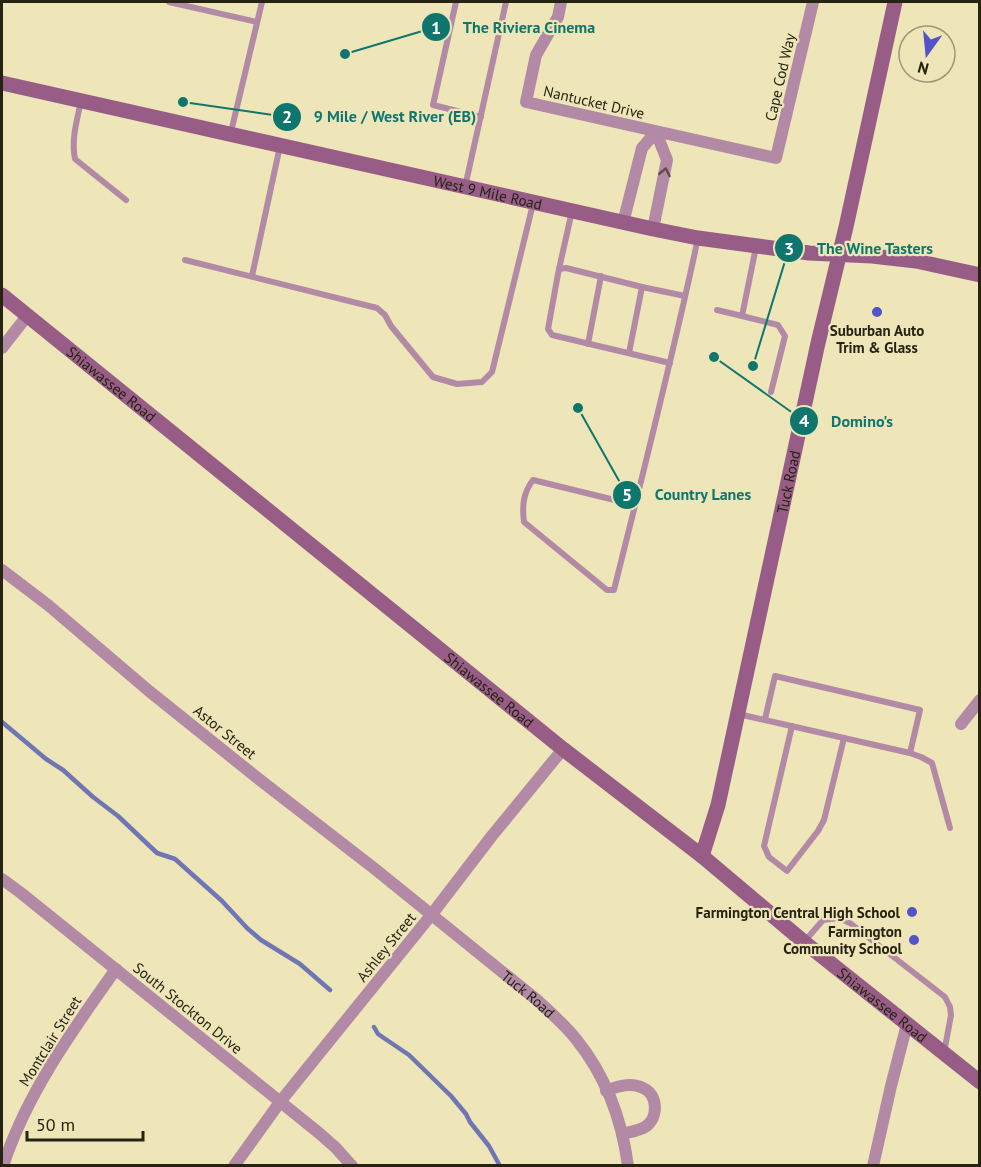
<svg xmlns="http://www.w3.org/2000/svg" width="981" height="1167" viewBox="0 0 981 1167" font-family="'PT Sans',sans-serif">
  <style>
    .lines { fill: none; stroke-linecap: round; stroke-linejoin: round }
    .stream { stroke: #7076b3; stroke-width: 4.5 }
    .lane { stroke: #b28aa5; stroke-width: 6 }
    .street { stroke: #b28aa5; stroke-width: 12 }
    .secondary { stroke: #975d87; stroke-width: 15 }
    .oneway { stroke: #5e4c4d }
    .poi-dot { fill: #5252c9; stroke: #eee5b8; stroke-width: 2 }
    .labels { text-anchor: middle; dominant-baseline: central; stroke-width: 4.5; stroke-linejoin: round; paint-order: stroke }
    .street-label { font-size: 15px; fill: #262312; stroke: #eee5b8 }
    .poi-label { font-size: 15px; font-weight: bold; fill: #262312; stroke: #eee5b8; text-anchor: end }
    .leader { fill: none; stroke: #0f766e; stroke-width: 2 }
    .callout-dot { fill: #0f766e; stroke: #eee5b8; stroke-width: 2 }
    .mark-label { font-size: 18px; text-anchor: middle; font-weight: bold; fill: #fff }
    .callout-label { font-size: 16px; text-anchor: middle; font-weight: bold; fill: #0f766e; stroke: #eee5b8; stroke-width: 4.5; stroke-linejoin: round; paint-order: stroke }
  </style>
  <rect width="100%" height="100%" fill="#eee5b8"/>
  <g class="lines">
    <g class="stream">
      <path d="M2,722l44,37 17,11 30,27 25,19 39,37 18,6 47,42 25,27 14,12 39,24 30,26"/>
      <path d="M374,1027l4,7 31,21 42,41 15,18 4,8 19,24 11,20"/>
    </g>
    <g class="lane">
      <path d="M169,2l88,20"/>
      <path d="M456,2l-23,103 48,12"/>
      <path d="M81,101c-4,19 -10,39 -6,58l51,41"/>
      <path d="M231,132l31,-130"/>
      <path d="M465,187l41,-185"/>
      <path d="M756,247l-14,69 36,9 7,11 -14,56"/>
      <path d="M185,260l192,48 8,7 6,11 42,51 24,7 25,-2 10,-10 41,-168"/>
      <path d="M559,269l13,-58"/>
      <path d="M252,276l28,-130"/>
      <path d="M717,310l25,6"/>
      <path d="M588,344l13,-68"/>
      <path d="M629,353l13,-66"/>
      <path d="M670,363l-118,-28 -4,-6 10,-55 1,-5 7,-1 76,19 43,9"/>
      <path d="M635,505l-102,-25c-10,13 -11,26 -9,42l83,68h7c29,-117 59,-234 84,-352"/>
      <path d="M738,714l172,39 11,4 11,6 18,65"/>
      <path d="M765,719l10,-43 145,34 -10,43"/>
      <path d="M792,726l-28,120 5,11 18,14 31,-40 6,-11 20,-82"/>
      <path d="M804,942l19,-22 15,-2 12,5 95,74 5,10 1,8 -7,38"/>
    </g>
    <g class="street">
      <path d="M561,2l-3,15 -22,38 -10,47 250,56 37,-156"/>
      <path d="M623,223l19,-75 14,-16 11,28 -14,69"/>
      <path d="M2,348l25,-32"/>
      <path id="s1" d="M2,570l46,35 101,86 111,89 115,89 162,131c13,12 28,25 39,39 29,36 46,81 52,127"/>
      <path d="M961,724l19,-24"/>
      <path d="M2,879l19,14 298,240 17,15 16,18"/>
      <path d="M606,1091c12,-5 25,-9 37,-3 15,6 16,30 2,39 -7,4 -15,5 -23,7"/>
      <path d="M3,1166c24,-73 69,-135 113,-197"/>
      <path d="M234,1166l46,-64 152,-188 59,-77 72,-88"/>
      <path d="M873,1166l18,-80 16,-62"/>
    </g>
    <g class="secondary">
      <path id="s2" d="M2,83l651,146 45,9 111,15 63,3 44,5 64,14"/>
      <path id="s3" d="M2,295l561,454 139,107 102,86 176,140"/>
      <path id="s4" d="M702,856l16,-51 100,-462 28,-116 49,-225"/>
    </g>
  </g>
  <defs><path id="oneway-chevron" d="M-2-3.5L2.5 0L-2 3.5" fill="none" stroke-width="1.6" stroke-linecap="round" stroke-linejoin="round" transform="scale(1.5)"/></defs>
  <use class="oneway" href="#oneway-chevron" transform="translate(665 172) rotate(-79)"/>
  <g class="poi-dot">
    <circle cx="877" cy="312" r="6"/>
    <circle cx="912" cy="912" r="6"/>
    <circle cx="914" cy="940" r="6"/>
  </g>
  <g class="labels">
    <g class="street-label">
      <text transform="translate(780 77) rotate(-77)">Cape Cod Way</text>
      <text transform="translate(594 102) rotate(13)">Nantucket Drive</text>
      <text stroke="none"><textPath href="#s2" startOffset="498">West 9 Mile Road</textPath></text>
      <text stroke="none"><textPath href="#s3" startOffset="141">Shiawassee Road</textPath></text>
      <text stroke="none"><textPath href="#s4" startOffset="384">Tuck Road</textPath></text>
      <text stroke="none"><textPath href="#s3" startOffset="627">Shiawassee Road</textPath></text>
      <text transform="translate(225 732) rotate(39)">Astor Street</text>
      <text transform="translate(386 947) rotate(-51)">Ashley Street</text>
      <text stroke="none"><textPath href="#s1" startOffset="676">Tuck Road</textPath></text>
      <text stroke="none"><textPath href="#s3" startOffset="1131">Shiawassee Road</textPath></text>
      <text transform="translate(188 1008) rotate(39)">South Stockton Drive</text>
      <text transform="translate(50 1041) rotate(-58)">Montclair Street</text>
    </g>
    <g class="poi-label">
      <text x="877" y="330" text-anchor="middle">Suburban Auto<tspan x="877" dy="17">Trim &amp; Glass</tspan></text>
      <text x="900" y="912">Farmington Central High School</text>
      <text x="902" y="931">Farmington<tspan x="902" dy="17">Community School</tspan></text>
    </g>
  </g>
  <path class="leader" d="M345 54L436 27M183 102L287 117M753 366L789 248M714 357L804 421M578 408L627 495"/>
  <g class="callout-dot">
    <circle cx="345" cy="54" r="6"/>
    <circle cx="183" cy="102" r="6"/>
    <circle cx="753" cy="366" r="6"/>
    <circle cx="714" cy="357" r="6"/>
    <circle cx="578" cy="408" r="6"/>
    <circle cx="436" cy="27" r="15"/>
    <circle cx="287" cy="117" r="15"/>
    <circle cx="789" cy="248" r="15"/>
    <circle cx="804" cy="421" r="15"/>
    <circle cx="627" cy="495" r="15"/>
  </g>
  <g class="mark-label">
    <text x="436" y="34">1</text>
    <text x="287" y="123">2</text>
    <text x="789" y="255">3</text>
    <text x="804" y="427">4</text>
    <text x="627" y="501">5</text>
  </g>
  <g class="callout-label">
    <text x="529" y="33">The Riviera Cinema</text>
    <text x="395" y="122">9 Mile / West River (EB)</text>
    <text x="875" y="254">The Wine Tasters</text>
    <text x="862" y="427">Domino's</text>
    <text x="703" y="500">Country Lanes</text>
  </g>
  <rect width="981" height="1167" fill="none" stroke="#262312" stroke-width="6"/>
  <g transform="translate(927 54) rotate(195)"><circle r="28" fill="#eee5b8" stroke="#9e9776" stroke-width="1.5"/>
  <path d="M0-4.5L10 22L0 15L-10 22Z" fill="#5252c9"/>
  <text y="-9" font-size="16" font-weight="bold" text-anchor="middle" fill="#262312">N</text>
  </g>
  <path d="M27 1131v9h116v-9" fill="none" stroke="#262312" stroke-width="3"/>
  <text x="36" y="1131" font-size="18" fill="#262312" stroke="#eee5b8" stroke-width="4.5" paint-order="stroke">50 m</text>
</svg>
